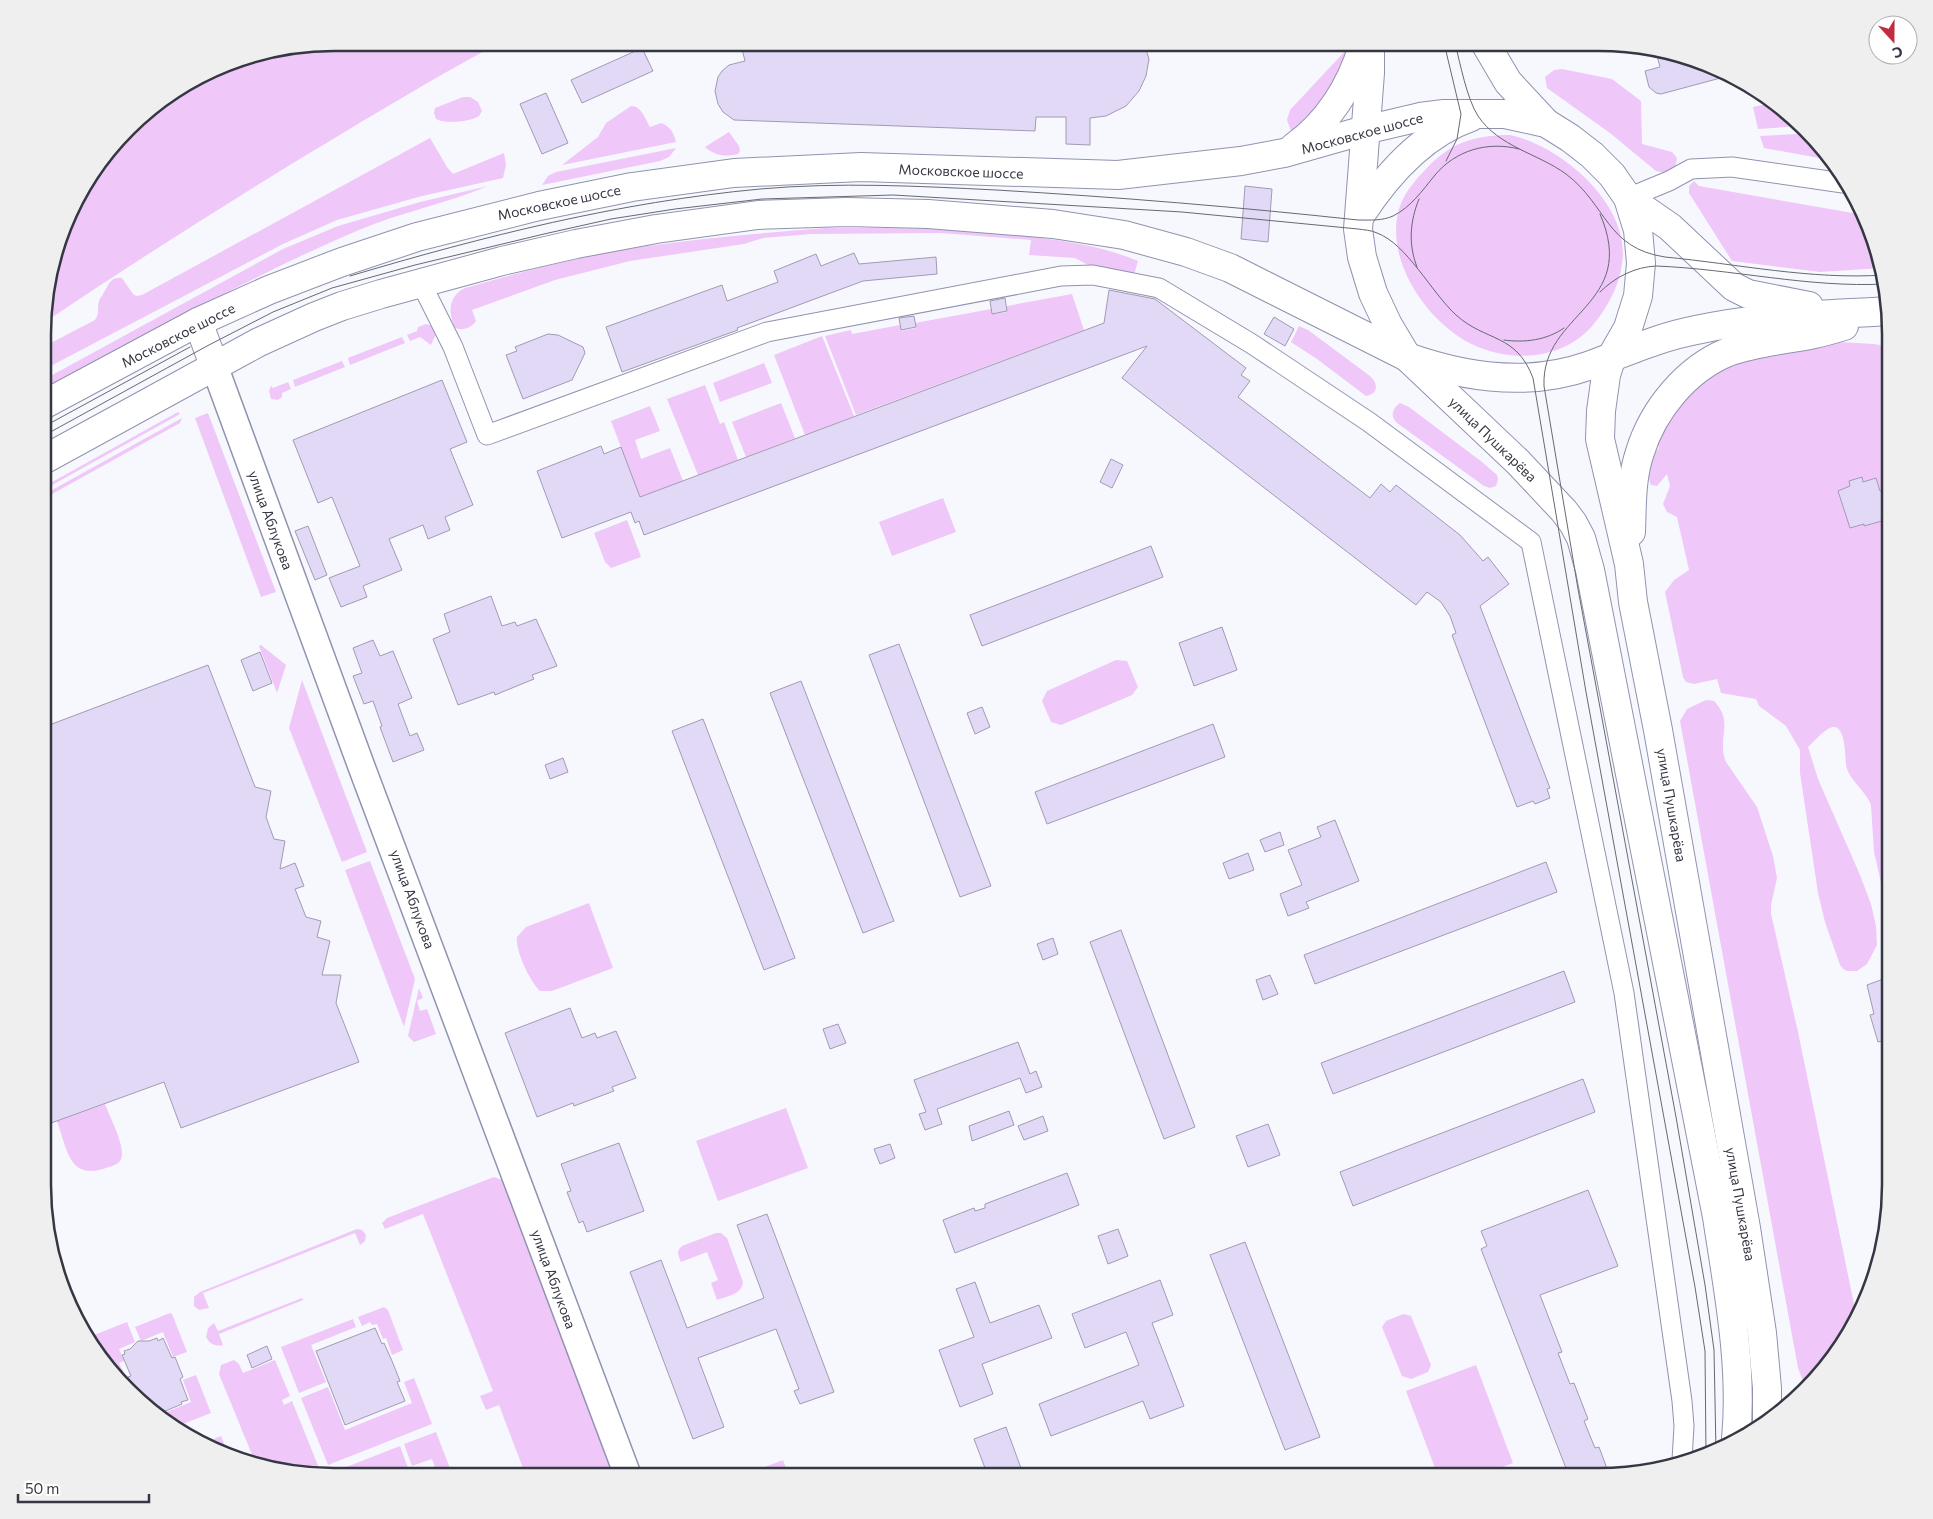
<svg xmlns="http://www.w3.org/2000/svg" width="1933" height="1519" viewBox="0 0 1933 1519" font-family="Commissioner,sans-serif">
  <style>
    .green { fill: #efc7f8 }
    .building { fill: #e2d9f6; stroke: #a29ab4 }
    .lines { fill: none; stroke-linecap: round; stroke-linejoin: round }
    .street-casing { stroke: #9093ae; stroke-width: 21 }
    .secondary-casing { stroke: #9093ae; stroke-width: 29 }
    .primary-casing { stroke: #9093ae; stroke-width: 30 }
    .street { stroke: #fff; stroke-width: 19 }
    .secondary { stroke: #fff; stroke-width: 26 }
    .primary { stroke: #fff; stroke-width: 28 }
    .tram { stroke: #676972; stroke-width: 1 }
    .labels { text-anchor: middle; dominant-baseline: central; stroke-width: 4; stroke-linejoin: round; paint-order: stroke }
    .street-label { font-size: 14px; fill: #353742; stroke: #fff }
    .rim { fill: none; stroke: #353742; stroke-width: 2.5 }
  </style>
  <rect width="100%" height="100%" fill="#f7f8fe"/>
  <g class="green">
    <path d="M335,43h164c-67,36 -131,75 -196,114 -87,53 -173,108 -258,165v-26l36,-107 61,-74 98,-57z"/>
    <path d="M1349,43h7l-6,23 -51,63 -8,2 -4,-11 3,-10 57,-61z"/>
    <path d="M1562,69l50,10 29,22 1,43 30,8 5,6 -2,10 -10,5 -9,-2 -46,-38 -63,-45 -2,-11 9,-7z"/>
    <path d="M463,97h7l8,5 4,9 -3,5c-9,6 -34,8 -43,3l-2,-6 1,-5z"/>
    <path d="M1771,103l20,12 9,11 -42,3 -5,-22z"/>
    <path d="M631,106c11,0 14,13 19,21l11,-4c9,3 13,10 15,19l-114,23 36,-28 8,-14z"/>
    <path d="M729,132l10,14 1,5 -2,3c-12,3 -23,2 -33,-7z"/>
    <path d="M1796,134h10l19,25 -61,-11 -4,-12z"/>
    <path d="M1510,135c52,11 122,71 112,129 -3,23 -15,44 -29,61 -28,33 -76,38 -115,22 -49,-20 -98,-90 -77,-144 6,-13 15,-24 25,-34 24,-26 48,-34 84,-34z"/>
    <path d="M430,138l17,29 6,7 51,-21 2,12 -3,13 -81,18 -85,24 -54,24 -238,125v-23l50,-26c5,-7 2,-12 4,-19 1,-4 3,-4 4,-7 5,-8 7,-18 19,-16l11,16 3,2 6,-1z"/>
    <path d="M676,148l-7,9 -9,4 -118,24 6,-9 8,-4z"/>
    <path d="M1694,181l5,5 165,29 18,53 -62,4 -88,-11 -43,-68v-7z"/>
    <path d="M488,186c-42,18 -87,26 -129,44 -109,46 -211,105 -314,161v-12l238,-130 55,-23 82,-24z"/>
    <path d="M826,228c70,0 139,0 209,9 36,5 70,10 103,24l-4,14 -44,-9 -15,-8 -46,-3 2,-15 -91,-7 -129,1 -48,4 -19,6 -114,17 -75,19 -83,30 4,11c-4,7 -14,10 -21,7 -7,-15 -7,-32 10,-40 57,-16 115,-32 175,-41 61,-9 124,-14 186,-19z"/>
    <path d="M1072,294l12,36 -228,85 -31,-79 26,-6 1,4 48,-9 1,6 15,-3 -1,-5 76,-14 1,5 15,-2v-6z"/>
    <path d="M426,324l7,2 3,8 -5,11 -11,-8 -10,4 -3,-6 10,-4 1,-4z"/>
    <path d="M1299,326l9,4 62,46c8,7 9,18 -4,20l-49,-37 -26,-17z"/>
    <path d="M822,336l32,80 -49,19 -31,-80z"/>
    <path d="M402,337l3,6 -55,22 -2,-7z"/>
    <path d="M1838,342l36,2 16,3v596l-3,-13 -2,-30 -11,-48 -3,-47c-5,-14 -19,-22 -24,-36 -3,-8 1,-56 -22,-38 -6,4 -11,11 -17,16l10,32 42,96 11,29 5,22 1,19 -10,19 -10,7h-10l-4,-2 -3,-4 -15,-43 -7,-29 -18,-120v-23l-14,-24 -27,-20 -3,-7 -35,-6 -4,-14 -23,5 -8,-2 -3,-5 -18,-85 9,-12 15,-10 -12,-53 -10,-5 -4,-8 7,-18 -3,-12 -10,12 -6,-1c-3,-6 -4,-22 0,-28 1,-3 6,-6 8,-9l-4,-12 27,-42 37,-31z"/>
    <path d="M342,361l3,6 -50,20 -2,-7z"/>
    <path d="M764,363l8,20 -52,19 -7,-19z"/>
    <path d="M288,382l3,7 -9,4v4l-4,3 -7,-1 -2,-8 2,-5 2,2z"/>
    <path d="M705,385l15,39 4,-2 14,38 -40,15 -31,-76z"/>
    <path d="M781,403l14,35 -49,19 -14,-35z"/>
    <path d="M1400,403l9,4 73,55 15,13 1,5 -2,6 -6,2 -6,-2 -87,-63c-7,-6 -5,-15 3,-20z"/>
    <path d="M650,406l10,25 -25,9 6,19 29,-11 13,33 -43,16 -29,-76z"/>
    <path d="M178,412l2,2 -135,75v-3z"/>
    <path d="M208,413l68,179 -15,5 -66,-179z"/>
    <path d="M182,418l-2,5 -135,75v-4z"/>
    <path d="M943,498l13,34 -64,24 -13,-34z"/>
    <path d="M627,520l14,37 -30,11 -6,-6 -11,-29z"/>
    <path d="M261,645l25,20 -9,28 -18,-47z"/>
    <path d="M1116,660l11,1 11,26 -6,8 -71,30 -10,-3 -9,-21 5,-10z"/>
    <path d="M302,680l65,172 -25,10 -53,-134z"/>
    <path d="M1706,700l8,1c21,22 2,37 12,61l31,45 16,49 4,22 -6,27v9l27,118 57,277 -3,14 -13,12 -1,9 -20,33 -12,12 -8,-21 -118,-647 7,-12z"/>
    <path d="M370,861l45,118 -11,48 -59,-157z"/>
    <path d="M589,903l24,65 -61,23h-12c-10,-9 -25,-41 -23,-54l9,-10z"/>
    <path d="M419,988l4,10 -6,3 3,10 7,-2 9,25 -22,8 -6,-6z"/>
    <path d="M105,1104c5,13 18,38 17,51 0,7 -6,10 -13,12 -40,15 -41,-15 -52,-46z"/>
    <path d="M786,1108l22,60 -90,33 -22,-60z"/>
    <path d="M494,1177l8,3 8,20 108,276h-92l-27,-71 -13,5 -6,-14 13,-5 -70,-177 -38,15 -3,-6 5,-5z"/>
    <path d="M357,1229l5,1 4,5 -1,6 -5,4 -5,-12 -152,60 6,15 -10,2 -5,-4v-9l6,-5z"/>
    <path d="M716,1233h5l6,5 16,44c-1,12 -15,14 -26,18l-6,-17 7,-3 -11,-28 -26,10c-3,-7 -5,-11 1,-16z"/>
    <path d="M302,1298l1,2 -84,34 4,11c-8,2 -13,-1 -17,-8l2,-9 6,-5 4,8z"/>
    <path d="M384,1307l4,3 15,40 -11,5 -6,-17 -3,1 -6,-15 -5,1 -2,-3 -8,4 -4,-9z"/>
    <path d="M170,1313l2,1 15,38 -14,5 -10,-25 -22,9 -6,-14z"/>
    <path d="M1403,1314l8,2 20,49 -3,7 -17,7 -9,-3 -20,-49 4,-6z"/>
    <path d="M353,1319l3,8 -45,18 15,37 -27,11 -18,-46z"/>
    <path d="M127,1322l8,20 -16,7 5,12 -5,2 4,8 -5,2 -19,-25 -5,-13z"/>
    <path d="M234,1360l5,4 4,9 32,-13 15,36 -8,4 2,5 8,-4 27,67 -13,6 -51,-12 -36,-88 2,-9z"/>
    <path d="M1476,1365l37,98 -36,13h-39l-32,-85z"/>
    <path d="M196,1375l15,38 -33,13 -19,-11 32,-13 -8,-22z"/>
    <path d="M414,1378l18,46 -104,41 -27,-67 27,-11 17,43 67,-27 -8,-21z"/>
    <path d="M436,1432l17,44h-15l-6,-17 -20,7 -8,-22z"/>
    <path d="M221,1436l8,20 -6,-2 -19,-11z"/>
    <path d="M400,1446l8,22 -16,8h-60l-1,-3z"/>
    <path d="M783,1460l6,16h-48z"/>
  </g>
  <g class="building">
    <path d="M767,43h377l5,16 -3,17 -7,15 -13,15 -20,10 -16,2v27l-24,-1v-27h-30l-1,14 -301,-11 -11,-8 -5,-8 -3,-13 3,-14 4,-6 7,-6 16,-4 -3,-12z"/>
    <path d="M642,48l11,23 -71,32 -11,-23z"/>
    <path d="M1656,52l54,13 18,11 -67,18 -5,-1 -7,-6 -4,-16 15,-4z"/>
    <path d="M546,93l22,50 -26,11 -22,-50z"/>
    <path d="M1245,186l27,3 -4,53 -27,-3z"/>
    <path d="M854,253l5,11 77,-7 1,17 -74,7 -126,47 1,2 -116,42 -16,-45 116,-42 5,16 51,-19 -4,-11 42,-17 5,12z"/>
    <path d="M1109,290l46,9 91,69 -5,7 9,6 -12,16 132,101 11,-14 9,8 6,-7 64,50 23,26 5,-4 21,27 -29,22 70,182 -3,1 3,9 -15,6 -2,-3 -16,6 -65,-172 4,-2 -6,-17 -9,-14 -14,-10 -11,13 -294,-227 25,-32 -503,189 -5,-14 -4,2 -4,-11 -69,26 -25,-67 64,-25 3,8 17,-7 19,50 464,-174z"/>
    <path d="M1005,298l2,13 -15,3 -2,-13z"/>
    <path d="M914,316l2,11 -15,3 -2,-12z"/>
    <path d="M1274,317l20,12 -9,17 -21,-12z"/>
    <path d="M548,334l10,1 25,12 2,6 -13,27 -49,19 -17,-44 11,-4 -2,-4z"/>
    <path d="M442,380l25,62 -17,7 23,56 -28,12 5,13 -22,9 -5,-14 -34,14 13,31 -39,16 4,11 -26,10 -12,-29 31,-12 -28,-69 -14,6 -25,-63z"/>
    <path d="M1111,459l12,6 -11,23 -12,-6z"/>
    <path d="M1862,477l1,5 13,-4 4,13 5,-2 4,12 -5,2 4,13 -7,2 1,3 -18,5v-2l-14,4 -12,-37 12,-5 -1,-5z"/>
    <path d="M308,526l19,49 -12,5 -20,-49z"/>
    <path d="M1151,546l12,31 -181,69 -12,-31z"/>
    <path d="M491,596l11,30 13,-4 2,4 19,-7 21,47 -25,9 2,4 -39,16 -1,-3 -36,13 -25,-66 17,-7 -6,-18z"/>
    <path d="M1222,627l15,43 -43,16 -15,-43z"/>
    <path d="M373,640l7,16 13,-5 19,47 -14,6 12,32 7,-3 7,17 -31,12 -13,-35 2,-1 -9,-25 -9,3 -11,-28 9,-3 -9,-25z"/>
    <path d="M899,644l92,242 -31,11 -91,-242z"/>
    <path d="M260,652l12,31 -19,8 -12,-31z"/>
    <path d="M208,665l47,122 16,4 -5,26 8,22 11,2 -5,28 15,-6 9,23 -9,3 11,28 15,4 -4,16 13,4 -8,34h19l-5,28 23,59 -178,66 -17,-46 -121,44 1,-399z"/>
    <path d="M801,681l93,240 -31,12 -93,-240z"/>
    <path d="M982,707l8,20 -15,7 -8,-21z"/>
    <path d="M703,719l92,239 -31,12 -92,-239z"/>
    <path d="M1213,724l12,33 -178,67 -12,-32z"/>
    <path d="M563,758l5,14 -18,7 -5,-14z"/>
    <path d="M1335,820l24,61 -53,21 3,6 -21,8 -8,-22 22,-9 -14,-35 33,-13 -4,-10z"/>
    <path d="M1280,832l4,13 -19,7 -5,-12z"/>
    <path d="M1248,853l6,17 -25,9 -6,-16z"/>
    <path d="M1546,862l11,30 -242,92 -11,-29z"/>
    <path d="M1121,930l74,197 -31,12 -74,-197z"/>
    <path d="M1053,938l5,16 -15,6 -6,-16z"/>
    <path d="M1564,971l11,31 -242,92 -12,-31z"/>
    <path d="M1270,975l8,19 -15,6 -7,-20z"/>
    <path d="M1886,978l4,12v49l-12,3 -8,-27 4,-1 -7,-29z"/>
    <path d="M570,1008l12,30 13,-5 2,5 19,-7 20,47 -24,9 2,4 -40,15 -1,-3 -36,14 -32,-84z"/>
    <path d="M838,1024l8,19 -16,6 -7,-20z"/>
    <path d="M1018,1042l12,32 6,-3 6,16 -16,6 -6,-15 -83,31 5,15 -17,6 -6,-16 7,-2 -12,-32z"/>
    <path d="M1583,1079l12,33 -242,94 -13,-34z"/>
    <path d="M1009,1111l5,14 -42,16 -3,-15z"/>
    <path d="M1043,1116l5,15 -24,9 -6,-14z"/>
    <path d="M1268,1124l12,31 -32,12 -12,-31z"/>
    <path d="M619,1143l25,68 -57,21 -4,-11 -4,2 -12,-31 4,-1 -10,-27z"/>
    <path d="M890,1144l5,14 -15,6 -6,-15z"/>
    <path d="M1067,1173l12,32 -124,48 -12,-33 31,-12 1,3 10,-3v-4z"/>
    <path d="M1588,1190l30,76 -78,29 22,57 -4,1 12,31 4,-1 14,36 -4,2 11,27 4,-1 10,27 -11,2h-29l-88,-227 6,-3 -6,-15z"/>
    <path d="M767,1214l67,178 -34,12 -6,-13 5,-2 -23,-60 -78,29 26,69 -31,12 -63,-167 31,-12 26,68 77,-30 -27,-73z"/>
    <path d="M1118,1229l10,27 -20,8 -10,-28z"/>
    <path d="M1245,1242l75,195 -35,13 -75,-195z"/>
    <path d="M1160,1280l13,35 -21,8 32,83 -34,13 -7,-18 -92,35 -12,-32 100,-39 -13,-33 -41,16 -13,-34z"/>
    <path d="M975,1282l15,41 49,-18 13,33 -70,26 11,30 -33,13 -21,-57 35,-13 -18,-48z"/>
    <path d="M375,1328l7,16 2,-1 8,18 8,20 -3,1 8,19 -60,24 -29,-74z"/>
    <path d="M157,1338l1,3 5,-3 9,20 3,-1 8,20 -3,2 8,21 -7,2 1,2 -24,10 -16,-10 -6,-8 -8,-19 3,-1 -9,-21 3,-1 -1,-3 6,-2 8,-8h11z"/>
    <path d="M267,1346l5,13 -20,9 -5,-13z"/>
    <path d="M1006,1427l16,44 -15,5h-19l-14,-37z"/>
  </g>
  <g class="lines">
    <defs>
      <g id="street">
        <path d="M1628,198l41,-17 22,-12 41,-2 111,16"/>
        <path d="M421,283l32,64 34,88 280,-103 294,-56 32,-1 66,13 93,56 117,78 162,120 93,451 58,408 2,25 -2,34"/>
      </g>
      <path id="secondary" d="M214,365l148,403 266,708"/>
      <g id="primary">
        <path d="M1370,43v30l-12,156 4,28 11,36 15,32 19,32 111,105 46,49 9,12 8,15 9,32 127,647c11,73 26,148 19,222"/>
        <path d="M1485,43l23,39 38,41"/>
        <path d="M1294,147c34,-24 57,-61 69,-101"/>
        <path d="M1628,198l10,32 3,33 -3,33 -10,32 -16,28 -6,19 -5,36 -1,28 29,125 4,38 25,128 88,498 16,105 5,55v33"/>
        <path d="M1360,216c27,-42 62,-82 111,-99"/>
        <path d="M198,322l16,43"/>
        <path d="M45,404l153,-82 71,-32 73,-28 75,-25 122,-31 93,-19 102,-14 127,-6 257,8 123,-14 43,-8 81,-23 55,-13 24,-3h61l41,9 24,15 22,17 20,20 16,23 42,29 64,60 14,7 61,12"/>
        <path d="M45,459l214,-117 55,-25 28,-11 39,-12 121,-33 74,-17 80,-15 102,-14 89,-3 81,2 125,10 71,11 62,17 44,16 177,89c59,21 121,30 181,9 36,-13 71,-29 108,-36 63,-14 128,-15 192,-19"/>
        <path d="M1631,532c1,-26 0,-54 9,-80 13,-42 46,-83 88,-100 27,-10 58,-12 86,-18 10,-2 20,-5 30,-8"/>
      </g>
    </defs>
    <use href="#street" class="street-casing"/>
    <use href="#secondary" class="secondary-casing"/>
    <use href="#primary" class="primary-casing"/>
    <use href="#street" class="street"/>
    <use href="#secondary" class="secondary"/>
    <use href="#primary" class="primary"/>
    <g class="tram">
      <path d="M1444,43l17,71 -4,25 -11,22"/>
      <path d="M1455,43c5,20 12,56 23,73 21,31 59,37 88,58 41,31 40,74 99,83 73,7 146,23 219,18"/>
      <path d="M1600,214c40,92 -59,98 -56,172l34,203 98,528 29,168 9,65 2,101"/>
      <path d="M1417,267c-9,-23 -7,-46 2,-68"/>
      <path d="M350,276c134,-40 270,-74 410,-87 79,-7 157,-3 236,1 121,7 242,17 362,30 12,0 24,1 35,-4 18,-9 29,-25 42,-41 21,-25 53,-34 84,-26"/>
      <path d="M1600,292c15,-15 35,-25 56,-26 77,3 152,22 229,18"/>
      <path d="M1504,340c21,3 43,0 60,-12"/>
      <path d="M45,426l145,-79"/>
      <path d="M45,435l162,-89 66,-34 59,-24 83,-23 129,-31 67,-15 64,-10 87,-10 131,-4 289,17 176,17c6,1 13,1 19,4 30,11 54,59 79,82 30,27 60,18 77,63l53,314 109,595 10,64 1,104"/>
    </g>
  </g>
  <g class="labels">
    <g class="street-label">
      <text transform="translate(1362 133) rotate(-15)">Московское шоссе</text>
      <text transform="translate(961 171) rotate(2)">Московское шоссе</text>
      <text transform="translate(559 202) rotate(-12)">Московское шоссе</text>
      <text transform="translate(178 335) rotate(-27)">Московское шоссе</text>
      <text transform="translate(1493 439) rotate(44)">улица Пушкарёва</text>
      <text transform="translate(271 520) rotate(70)">улица Аблукова</text>
      <text transform="translate(1672 805) rotate(80)">улица Пушкарёва</text>
      <text transform="translate(413 899) rotate(70)">улица Аблукова</text>
      <text transform="translate(1741 1204) rotate(80)">улица Пушкарёва</text>
      <text transform="translate(554 1279) rotate(70)">улица Аблукова</text>
    </g>
  </g>
  <path d="M0 0H1933V1519H0ZM334 51H1599A283 283 0 0 1 1882 334V1185A283 283 0 0 1 1599 1468H334A283 283 0 0 1 51 1185V334A283 283 0 0 1 334 51Z" fill="#efeff0" fill-rule="evenodd"/>
  <path class="rim" d="M334 51H1599A283 283 0 0 1 1882 334V1185A283 283 0 0 1 1599 1468H334A283 283 0 0 1 51 1185V334A283 283 0 0 1 334 51Z"/>
  <g transform="translate(1893 40) rotate(159)"><circle r="24" fill="#ffffff" stroke="#aeafb3"/>
  <path d="M0-4L9 19L0 12L-9 19Z" fill="#be2e40"/>
  <text y="-8" font-size="14" font-weight="bold" text-anchor="middle" fill="#353742">С</text>
  </g>
  <path d="M18 1494v8h131v-8" fill="none" stroke="#353742" stroke-width="2.5"/>
  <text x="25" y="1494" font-size="15" fill="#353742" stroke="#ffffff" stroke-width="4" paint-order="stroke">50 m</text>
</svg>
